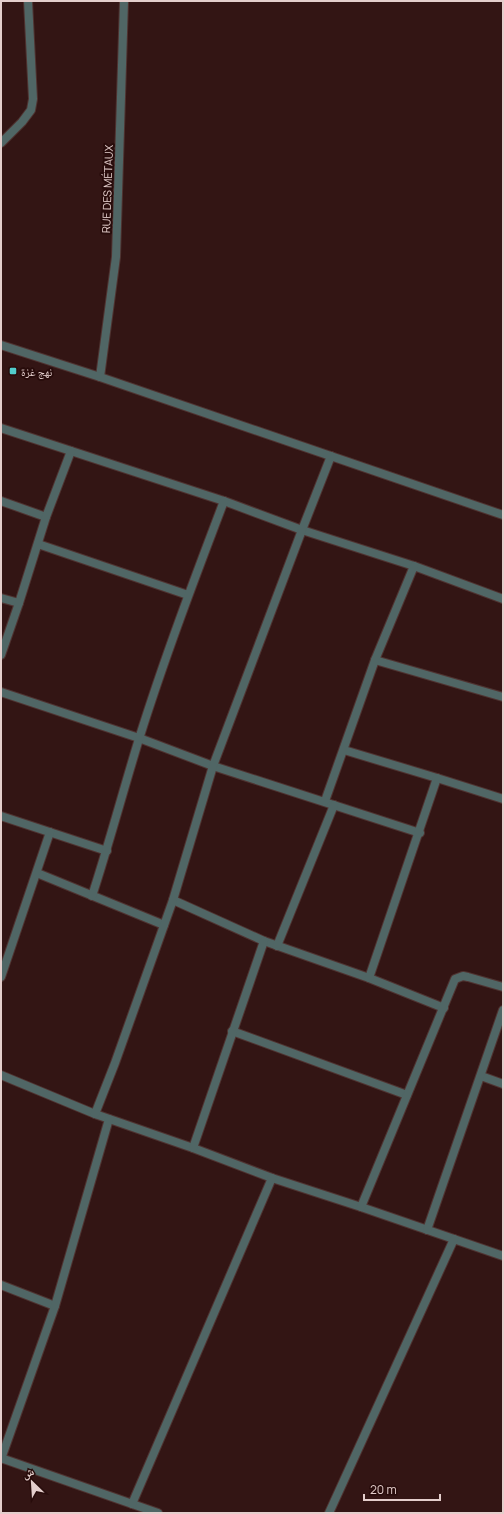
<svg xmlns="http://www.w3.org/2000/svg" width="504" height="1514" viewBox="0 0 504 1514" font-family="Manrope,'Noto Naskh Arabic',sans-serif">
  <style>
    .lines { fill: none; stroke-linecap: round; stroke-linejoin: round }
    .service-casing { stroke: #4f3331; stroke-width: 10 }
    .minor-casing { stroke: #4f3331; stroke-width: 10 }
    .tertiary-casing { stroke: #4f3331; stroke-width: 10 }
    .service { stroke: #506665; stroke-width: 8 }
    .minor { stroke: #506665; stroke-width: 8 }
    .tertiary { stroke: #506665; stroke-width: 8 }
    .poi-dot { fill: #52cdcc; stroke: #280c0b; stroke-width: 1.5 }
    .labels { text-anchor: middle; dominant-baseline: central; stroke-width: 4; stroke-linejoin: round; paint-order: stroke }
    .street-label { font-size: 11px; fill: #e4cecc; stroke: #280c0b }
    .poi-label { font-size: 11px; fill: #e4cecc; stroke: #280c0b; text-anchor: start }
  </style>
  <rect width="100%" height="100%" fill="#331514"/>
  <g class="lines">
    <defs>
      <path id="service" d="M1,143l21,-21 9,-12 2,-11 -5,-98"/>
      <g id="minor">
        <path d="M100,377l16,-120 8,-256"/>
        <path d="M1,428l223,73 78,29 112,36 89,33"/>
        <path d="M1,501l45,16"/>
        <path d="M38,544l150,51"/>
        <path d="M1,598l18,5"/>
        <path d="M1,655l18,-52 27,-86 25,-66"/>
        <path d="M375,660l128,37"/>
        <path d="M1,692l138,46 74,28 207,67"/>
        <path d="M344,750l93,28 66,21"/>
        <path d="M325,801l50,-141 39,-94"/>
        <path d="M1,816l106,35"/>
        <path d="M37,873l127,52"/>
        <path d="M92,896c17,-52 31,-105 47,-157 25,-80 55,-159 85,-238"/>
        <path d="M173,900l91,41 105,37 75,30"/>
        <path d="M277,946l57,-141"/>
        <path d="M1,977l49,-145"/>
        <path d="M369,978l68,-200"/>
        <path d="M232,1031l175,64"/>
        <path d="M1,1075l94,39 98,34 79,30 89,29 142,49"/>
        <path d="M481,1076l22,8"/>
        <path d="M95,1114l20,-51 58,-163 40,-134 89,-236 29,-74"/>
        <path d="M193,1148l71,-207"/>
        <path d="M361,1207l94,-228 8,-3 5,1 35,10"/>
        <path d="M427,1230l76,-220"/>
        <path d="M1,1285l54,21"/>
        <path d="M1,1458l157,55"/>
        <path d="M1,1459l54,-153 54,-187"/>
        <path d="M132,1504l140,-326"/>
        <path d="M329,1513l125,-274"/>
      </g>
      <path id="tertiary" d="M1,345l99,32 403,138"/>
    </defs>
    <use href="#service" class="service-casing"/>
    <use href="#minor" class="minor-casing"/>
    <use href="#tertiary" class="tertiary-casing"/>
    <use href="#service" class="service"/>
    <use href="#minor" class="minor"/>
    <use href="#tertiary" class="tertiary"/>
  </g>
  <rect class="poi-dot" x="9" y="367" width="8" height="8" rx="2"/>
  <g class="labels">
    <g class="street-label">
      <text transform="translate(107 189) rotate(-88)">RUE DES MÉTAUX</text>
    </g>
    <g class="poi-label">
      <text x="21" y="371">نهج غزة</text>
    </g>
  </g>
  <rect width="504" height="1514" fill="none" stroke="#e4cecc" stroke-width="4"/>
  <g transform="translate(32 1482) rotate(335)" stroke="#280c0b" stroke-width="3" paint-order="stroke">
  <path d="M0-3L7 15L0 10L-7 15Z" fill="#e4cecc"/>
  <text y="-6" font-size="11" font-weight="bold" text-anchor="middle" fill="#e4cecc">ش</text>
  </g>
  <path d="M364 1494v6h76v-6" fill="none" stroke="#e4cecc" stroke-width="2"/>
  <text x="370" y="1494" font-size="12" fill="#e4cecc" stroke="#280c0b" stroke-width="3" paint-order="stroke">20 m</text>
</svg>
